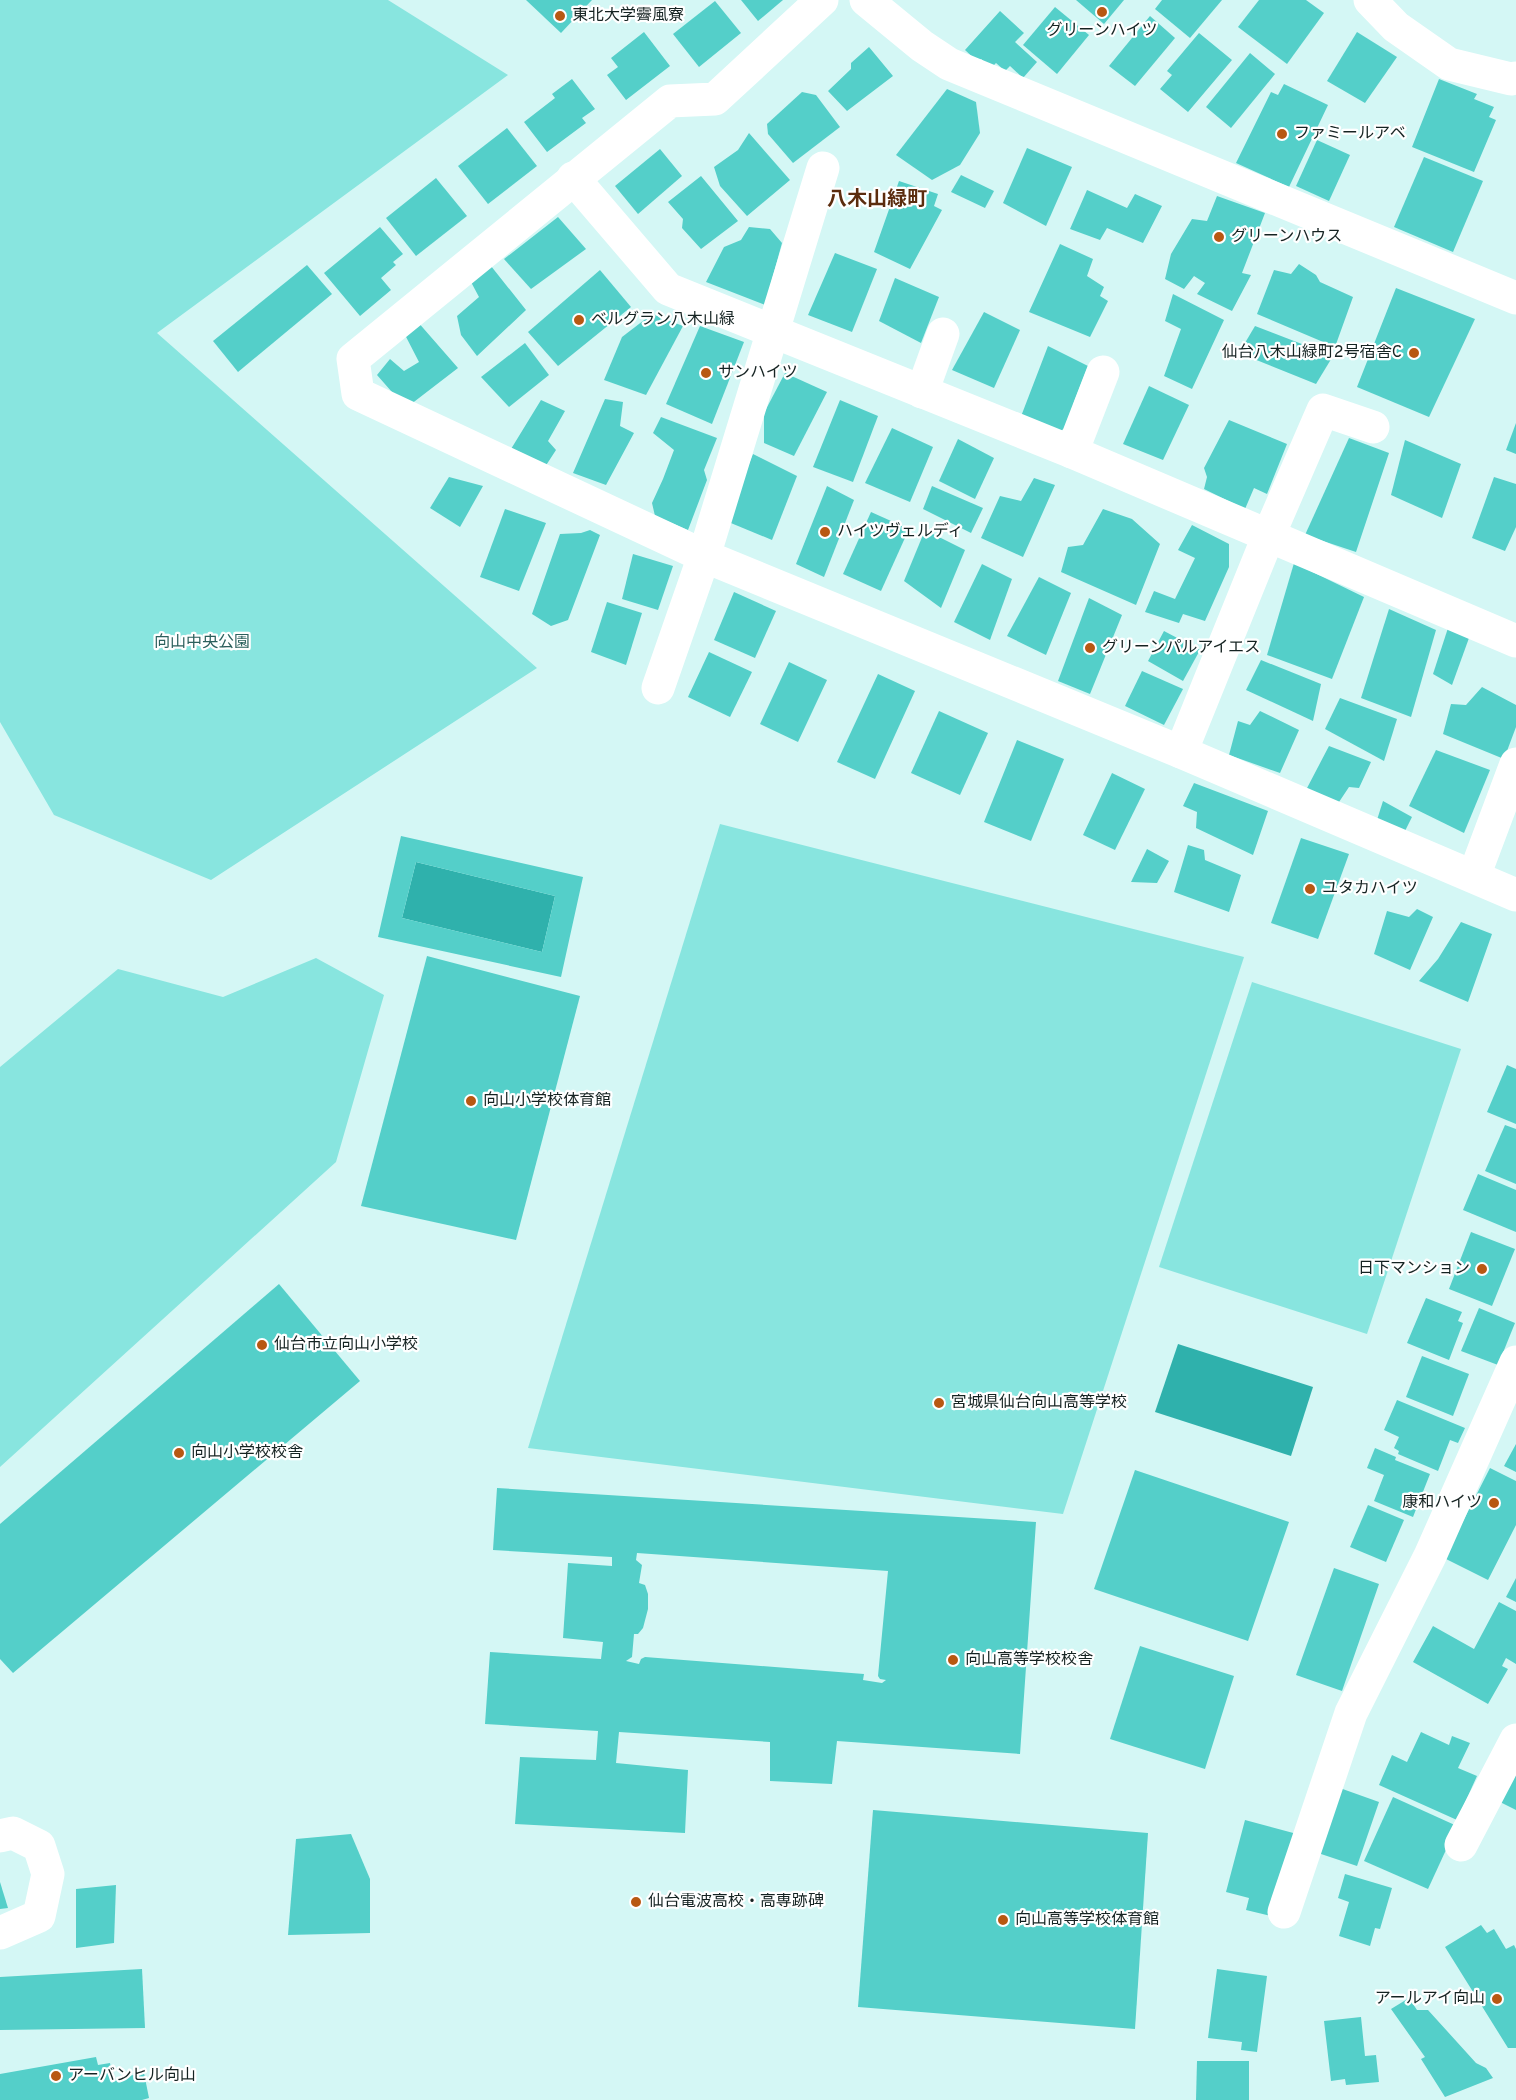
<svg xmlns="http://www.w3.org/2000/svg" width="1516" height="2100" viewBox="0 0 1516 2100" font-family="Overpass,'Noto Sans JP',sans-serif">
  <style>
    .green { fill: #88e5df }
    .water { fill: #2fb1ac }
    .building { fill: #54cfc9; fill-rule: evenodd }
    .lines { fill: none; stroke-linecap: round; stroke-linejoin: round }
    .minor { stroke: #fff; stroke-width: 33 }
    .poi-dot { fill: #b85812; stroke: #fff; stroke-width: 2 }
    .labels { text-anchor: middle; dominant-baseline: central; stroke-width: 4.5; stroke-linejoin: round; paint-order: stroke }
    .poi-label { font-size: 16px; fill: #152322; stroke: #fff; text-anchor: start }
    .park-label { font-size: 16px; fill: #2c605d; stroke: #fff }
    .quarter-label { font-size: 20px; font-weight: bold; fill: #5b2c0e; stroke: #fff }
  </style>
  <rect width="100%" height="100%" fill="#d4f7f5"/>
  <g class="green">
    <path d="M0,0h388l120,75 -351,258 380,335 -326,212 -157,-65 -54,-93z"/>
    <path d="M720,824l524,133 -181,557 -535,-66z"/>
    <path d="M316,958l68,37 -48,167 -336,305v-400l118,-98 105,28z"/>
    <path d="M1252,982l209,67 -94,285 -208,-67z"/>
  </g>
  <g class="water">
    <path d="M416,862l139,34 -13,56 -140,-34z"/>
    <path d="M1178,1344l135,43 -22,69 -136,-44z"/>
  </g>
  <g class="building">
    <path d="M526,0h66l-31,33z"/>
    <path d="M741,0h42l-25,21z"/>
    <path d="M1076,0h48l-20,24z"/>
    <path d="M1162,0h60l-32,38 -35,-29z"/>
    <path d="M1259,0h47l18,13 -37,51 -49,-37z"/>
    <path d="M715,1l26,32 -42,34 -26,-33z"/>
    <path d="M1055,7l34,28 -32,39 -34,-29z"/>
    <path d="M1000,11l24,22 -9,9 22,20 -14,16 -13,-12 -5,5 -9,-8 -5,5 -10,-9 -3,3 -13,-12z"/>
    <path d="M1150,16l25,22 -40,48 -26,-20z"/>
    <path d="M644,32l26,34 -44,34 -19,-25 11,-8 -7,-9z"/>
    <path d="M1357,32l40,25 -32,46 -38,-22z"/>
    <path d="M1199,33l33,27 -44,52 -28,-23 12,-14 -5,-4z"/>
    <path d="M869,47l24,29 -46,35 -19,-20 23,-22v-6z"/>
    <path d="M1250,53l25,21 -44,54 -25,-21z"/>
    <path d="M572,79l23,30 -13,9 4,5 -39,29 -23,-30 31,-24 -3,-4z"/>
    <path d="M1439,79l38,15 -3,5 20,8 -5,10 7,3 -22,52 -62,-25z"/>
    <path d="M1284,84l44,21 -39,82 -53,-24 35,-71 7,3z"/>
    <path d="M947,89l29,13 4,31 -20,32 -28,15 -36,-25z"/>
    <path d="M802,92l14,3 24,32 -47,36 -25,-29 -1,-10z"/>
    <path d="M507,128l30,38 -49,38 -30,-38z"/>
    <path d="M749,133l41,47 -43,36 -27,-30 -6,-19 24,-17z"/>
    <path d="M1317,140l33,15 -21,46 -33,-15z"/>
    <path d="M1027,148l45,19 -26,59 -43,-23z"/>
    <path d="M660,149l22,27 -44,38 -23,-28z"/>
    <path d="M1424,157l59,24 -30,71 -59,-25z"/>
    <path d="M961,175l33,16 -9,17 -34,-16z"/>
    <path d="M701,176l37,45 -37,28 -19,-21 1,-9 -15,-17z"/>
    <path d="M436,178l31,38 -51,40 -30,-38z"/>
    <path d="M899,181l39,13 -4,12 8,4 -32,59 -36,-17z"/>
    <path d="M1087,190l40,18 8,-14 27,12 -19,37 -36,-15 -7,12 -30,-11z"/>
    <path d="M1217,196l48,17 -23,60 9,2 -19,36 -35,-17 8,-11 -11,-7 -10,13 -19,-10 6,-25 21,-35 15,2z"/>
    <path d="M558,217l28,32 -55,40 -27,-30z"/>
    <path d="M380,227l23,27 -10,8 3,3 -15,13 10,12 -31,26 -36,-43z"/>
    <path d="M749,227l21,2 12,14 -17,62 -59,-23 18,-35 17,-7z"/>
    <path d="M1060,244l33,15 -6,17 17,11 -4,9 8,5 -18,36 -61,-25z"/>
    <path d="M835,253l42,16 -25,63 -44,-17z"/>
    <path d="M1299,264l17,11 4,7 33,15 -18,50 -78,-33 17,-44 17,4z"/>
    <path d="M307,265l25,29 -94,78 -25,-31z"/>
    <path d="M491,266l35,44 -49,46 -16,-21 -4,-19 22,-19 -8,-15z"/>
    <path d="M600,270l31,37 -73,59 -30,-34z"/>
    <path d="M895,278l44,19 -18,46 -42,-22z"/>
    <path d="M1396,288l79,31 -46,98 -72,-30z"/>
    <path d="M1173,294l51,26 -32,69 -28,-13 17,-47 -16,-8z"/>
    <path d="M984,312l36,18 -26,58 -42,-18z"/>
    <path d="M652,314l31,12 -37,69 -42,-15 18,-43z"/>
    <path d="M417,321l41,47 -52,40 -29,-33 13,-16 14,12 15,-9 -16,-31z"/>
    <path d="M700,326l44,16 -32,82 -46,-20z"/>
    <path d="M1255,326l78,30 -17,28 -77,-31z"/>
    <path d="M525,343l24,32 -40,32 -28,-30z"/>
    <path d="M1048,346l40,20 -14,36 -6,24 -9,6 -39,-13z"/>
    <path d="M785,373l42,19 -33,64 -30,-13v-30z"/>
    <path d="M1149,386l40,19 -26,55 -40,-16z"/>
    <path d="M605,399l18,3 -3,24 14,7 -28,52 -33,-12z"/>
    <path d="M541,400l24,11 -17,30 8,9 -13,20 -32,-21z"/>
    <path d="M840,400l38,16 -25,66 -40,-15z"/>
    <path d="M661,417l56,21 -13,32 3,10 -19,50 -33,-14 -3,-13 11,-24 11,-29 -21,-17z"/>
    <path d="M1229,420l58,24 -20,50 -13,-6 -9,21 -41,-20 3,-12 -3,-9z"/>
    <path d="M1516,423v31l-10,-4z"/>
    <path d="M892,428l41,19 -23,55 -45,-19z"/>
    <path d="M1349,438l40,15 -33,99 -51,-17z"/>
    <path d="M958,439l36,19 -19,41 -36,-18z"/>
    <path d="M1405,440l56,24 -19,54 -51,-23z"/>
    <path d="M753,454l44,22 -25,64 -46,-19z"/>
    <path d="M449,477l34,9 -23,41 -30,-19z"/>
    <path d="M1494,477l22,7v43l-11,24 -33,-13z"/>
    <path d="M1034,478l21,7 -32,72 -42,-19 19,-42 21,5z"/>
    <path d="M827,486l27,14 -30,77 -28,-13z"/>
    <path d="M932,486l51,22 -12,25 -48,-24z"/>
    <path d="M505,509l41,14 -27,68 -39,-14z"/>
    <path d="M1103,509l29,10 28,25 -24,61 -75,-33 7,-25 15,-2z"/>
    <path d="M871,512l38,17 -28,62 -38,-17z"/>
    <path d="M1192,525l37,19v23l-24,54 -22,-7 -4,9 -34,-11 9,-21 21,8 20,-41 -17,-8z"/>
    <path d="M590,530l10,5 -32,85 -17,6 -19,-12 28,-80 21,-1z"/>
    <path d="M925,530l40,20 -24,58 -37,-27z"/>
    <path d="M633,554l40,12 -15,44 -36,-11z"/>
    <path d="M1294,563l70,34 -32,82 -65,-24z"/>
    <path d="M982,564l30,15 -22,61 -36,-18z"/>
    <path d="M1039,577l32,16 -25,62 -39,-19z"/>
    <path d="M734,592l42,19 -21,47 -41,-18z"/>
    <path d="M1089,598l33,17 -32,79 -32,-13z"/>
    <path d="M607,602l35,11 -16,52 -35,-13z"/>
    <path d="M1389,609l47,21 -25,87 -50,-19z"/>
    <path d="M1448,628l21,10 -17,47 -19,-11z"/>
    <path d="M1164,631l36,19 -17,31 -35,-20z"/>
    <path d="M709,652l43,20 -22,45 -42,-20z"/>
    <path d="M1261,660l60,24 -8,37 -67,-31z"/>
    <path d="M789,662l38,18 -29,62 -38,-18z"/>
    <path d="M1142,671l41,18 -19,36 -39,-19z"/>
    <path d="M878,674l37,17 -40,88 -38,-17z"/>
    <path d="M1482,687l34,18v22l-12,32 -61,-25 8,-30 15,1z"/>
    <path d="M1340,698l57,21 -13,42 -59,-32z"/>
    <path d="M939,711l49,22 -28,62 -49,-22z"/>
    <path d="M1260,711l39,19 -19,43 -51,-18 9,-34 12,4z"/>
    <path d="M1017,740l47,19 -33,82 -47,-19z"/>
    <path d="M1329,746l42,16 -12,26 -10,-1 -12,18 -31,-15z"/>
    <path d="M1436,750l54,20 -26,63 -55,-27z"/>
    <path d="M1112,773l33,16 -30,61 -32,-15z"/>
    <path d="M1194,783l74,28 -15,44 -57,-27 1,-16 -14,-6z"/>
    <path d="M1383,801l29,16 -9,18 -27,-12z"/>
    <path d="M401,836l182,41 -22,100 -183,-40zM416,862l139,34 -13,56 -140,-34z"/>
    <path d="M1301,838l48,16 -31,85 -47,-16z"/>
    <path d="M1188,845l16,5 1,10 36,15 -12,37 -55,-20z"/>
    <path d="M1147,849l22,12 -12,22 -26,-1z"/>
    <path d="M1417,909l16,8 -23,53 -36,-16 13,-43 22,6z"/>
    <path d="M1461,922l31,12 -24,68 -49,-21 19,-22z"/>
    <path d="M427,956l153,40 -64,244 -155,-34z"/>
    <path d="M1507,1065l9,4v55l-29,-12z"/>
    <path d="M1505,1125l11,4v55l-31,-13z"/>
    <path d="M1478,1174l38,16v42l-53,-22z"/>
    <path d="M1471,1232l44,17 -23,57 -43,-17z"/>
    <path d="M279,1284l81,97 -347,292 -13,-14v-135z"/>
    <path d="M1426,1298l36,14 -4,9 5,2 -14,37 -42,-17z"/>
    <path d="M1479,1308l36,15 -17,42 -37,-14z"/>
    <path d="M1422,1356l47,18 -16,42 -47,-19z"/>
    <path d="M1397,1400l68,28 -7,15 -8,-3 -12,31 -40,-17 1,-3 -5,-3 5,-11 -15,-7z"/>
    <path d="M1516,1444v28l-12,-6z"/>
    <path d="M1375,1448l21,9 -1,3 35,14 -17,43 -39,-16 10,-26 -17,-7z"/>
    <path d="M1490,1468l26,13v44l-28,55 -50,-25 19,-22z"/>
    <path d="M1135,1470l154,52 -41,119 -154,-52z"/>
    <path d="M497,1488l539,34 -16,232 -183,-13 -5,43 -62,-3v-39l-151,-10 -3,31 72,7 -3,63 -170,-9 5,-67 76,3 2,-29 -113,-7 5,-72 111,7 2,-17 -40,-4 5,-75 44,3v-9l-119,-7zM637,1553l251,18 -10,105 2,3 6,1 -4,3 -19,-3 1,-6 -219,-17 -4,2 -2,5 -13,-3 6,-4 2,-23h4l5,-6 5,-19v-15l-3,-9 -6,-2 3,-18 -6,-5z"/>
    <path d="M1368,1505l36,15 -18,42 -36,-15z"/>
    <path d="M1334,1568l45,16 -37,107 -46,-16z"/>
    <path d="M1516,1578v24l-10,-5z"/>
    <path d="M1499,1602l17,9v53l-10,-6 -4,8 6,3 -20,35 -75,-42 20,-36 41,23z"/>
    <path d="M1140,1646l94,30 -29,93 -95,-30z"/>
    <path d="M1421,1732l28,13 3,-9 18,7 -12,25 19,8 -20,44 -78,-35 13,-30 15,7z"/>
    <path d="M1516,1773v37l-16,-8z"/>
    <path d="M1337,1787l42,15 -22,64 -42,-14z"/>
    <path d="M1393,1797l64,29 -29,63 -64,-28z"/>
    <path d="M873,1810l275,23 -13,196 -277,-22z"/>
    <path d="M1245,1820l52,14 -22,83 -29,-7 3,-12 -23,-6z"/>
    <path d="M351,1834l19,45v54l-82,2 8,-96z"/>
    <path d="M1345,1874l47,14 -12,41 -5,-1 -5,18 -31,-10 10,-34 -11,-4z"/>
    <path d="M0,1882l8,26 -8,1z"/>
    <path d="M116,1885l-2,58 -38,5v-59z"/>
    <path d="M1481,1925l6,8 7,-4 12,20 8,-4 2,4v99h-8l-63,-101z"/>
    <path d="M142,1969l3,59 -145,2v-53z"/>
    <path d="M1217,1969l50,7 -10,76 -16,-2 1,-8 -34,-4z"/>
    <path d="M1409,1998l8,12h11l48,53 10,5 7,10 -48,19 -24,-38 4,-2 -34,-48z"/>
    <path d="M1361,2017l4,39 11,-1 3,27 -33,3 -1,-6 -14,2 -7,-60z"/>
    <path d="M96,2057l2,8 12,-2 3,16 31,-6 5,25 -7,2h-142v-26z"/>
    <path d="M1197,2061h52v39h-53z"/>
  </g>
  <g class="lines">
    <g class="minor">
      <path d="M822,0l-107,99 -45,2 -317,258 5,35 346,162 477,196 335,143"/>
      <path d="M866,0l56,46 27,18 567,234"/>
      <path d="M1370,0l26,27 53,37 62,15 5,-1"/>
      <path d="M573,178l95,111 404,163 444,189"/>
      <path d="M922,392l21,-58"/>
      <path d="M1072,452l31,-80"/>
      <path d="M658,688l46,-132 119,-388"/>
      <path d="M1181,752l87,-215 55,-127 50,17"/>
      <path d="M1474,876l42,-112"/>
      <path d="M0,1836l13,-3 26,13 9,28 -9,42 -39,17"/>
      <path d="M1461,1845l55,-105"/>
      <path d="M1284,1912l67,-199 79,-157 86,-194"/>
    </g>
  </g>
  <g class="poi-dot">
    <circle cx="1102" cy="12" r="6"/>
    <circle cx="560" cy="16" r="6"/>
    <circle cx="1282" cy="134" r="6"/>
    <circle cx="1219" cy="237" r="6"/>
    <circle cx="579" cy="320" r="6"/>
    <circle cx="1414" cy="353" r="6"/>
    <circle cx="706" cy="373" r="6"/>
    <circle cx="825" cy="532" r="6"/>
    <circle cx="1090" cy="648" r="6"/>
    <circle cx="1310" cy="889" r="6"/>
    <circle cx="471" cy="1101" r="6"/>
    <circle cx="1482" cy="1269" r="6"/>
    <circle cx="262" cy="1345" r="6"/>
    <circle cx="939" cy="1403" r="6"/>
    <circle cx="179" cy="1453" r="6"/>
    <circle cx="1494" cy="1503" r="6"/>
    <circle cx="953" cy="1660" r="6"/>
    <circle cx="636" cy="1902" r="6"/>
    <circle cx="1003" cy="1920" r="6"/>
    <circle cx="1497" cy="1999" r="6"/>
    <circle cx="56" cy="2076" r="6"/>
  </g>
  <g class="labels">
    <g class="poi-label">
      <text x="572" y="16">東北大学霽風寮</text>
      <text x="1102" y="31" text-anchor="middle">グリーンハイツ</text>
      <text x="1294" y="134">ファミールアベ</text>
      <text x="1231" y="237">グリーンハウス</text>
      <text x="591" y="320">ベルグラン八木山緑</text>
      <text x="1402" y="353" text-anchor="end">仙台八木山緑町2号宿舎C</text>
      <text x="718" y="373">サンハイツ</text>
      <text x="837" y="532">ハイツヴェルディ</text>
      <text x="1102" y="648">グリーンパルアイエス</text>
      <text x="1322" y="889">ユタカハイツ</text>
      <text x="483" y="1101">向山小学校体育館</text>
      <text x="1470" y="1269" text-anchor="end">日下マンション</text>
      <text x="274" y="1345">仙台市立向山小学校</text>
      <text x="951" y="1403">宮城県仙台向山高等学校</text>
      <text x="191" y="1453">向山小学校校舎</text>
      <text x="1482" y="1503" text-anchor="end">康和ハイツ</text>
      <text x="965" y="1660">向山高等学校校舎</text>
      <text x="648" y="1902">仙台電波高校・高専跡碑</text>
      <text x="1015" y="1920">向山高等学校体育館</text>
      <text x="1485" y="1999" text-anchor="end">アールアイ向山</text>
      <text x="68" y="2076">アーバンヒル向山</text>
    </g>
    <g class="park-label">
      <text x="202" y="643">向山中央公園</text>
    </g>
    <g class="quarter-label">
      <text x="877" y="200">八木山緑町</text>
    </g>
  </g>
</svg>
